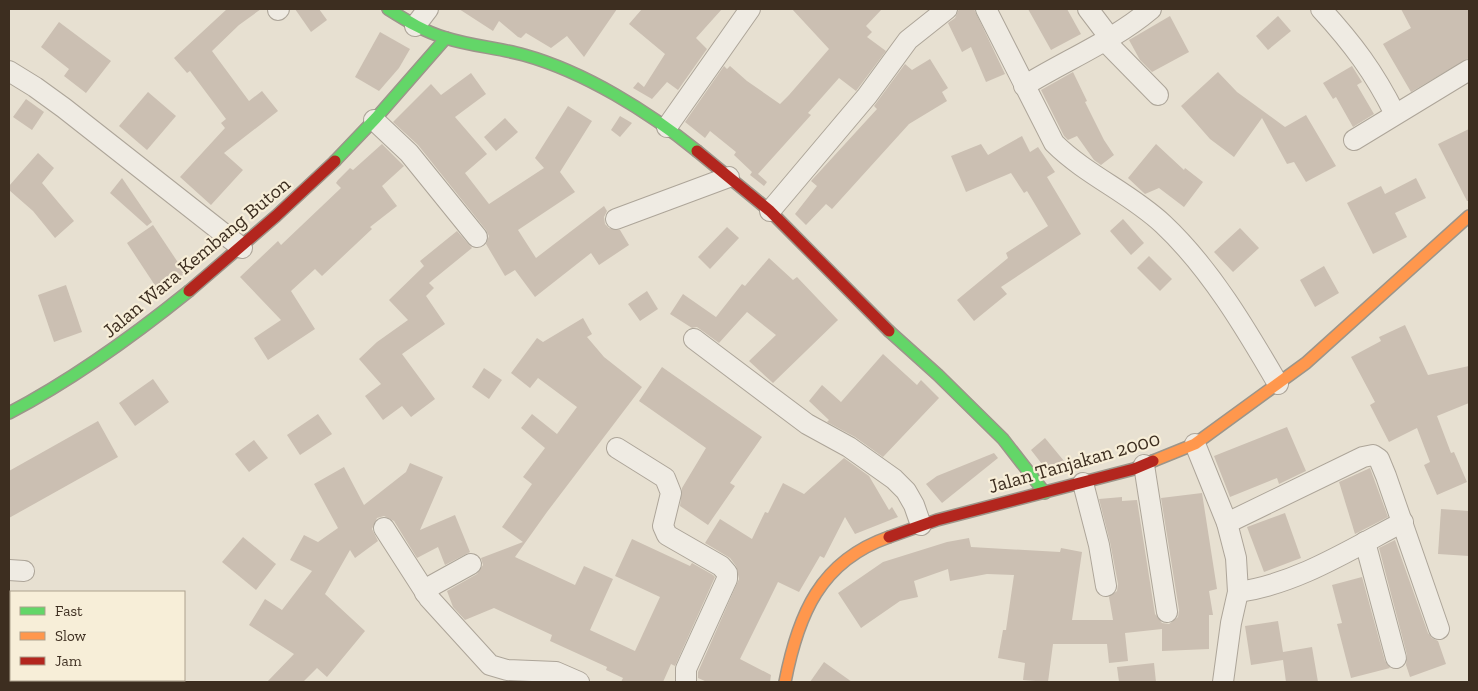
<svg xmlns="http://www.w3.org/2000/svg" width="1478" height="691" viewBox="0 0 1478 691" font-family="'Zilla Slab',serif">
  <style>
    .building { fill: #cbbfb2 }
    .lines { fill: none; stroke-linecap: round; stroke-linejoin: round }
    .street-casing { stroke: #ada599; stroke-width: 22 }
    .fast-casing { stroke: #9c958a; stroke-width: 14 }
    .slow-casing { stroke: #9c958a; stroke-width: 14 }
    .jam-casing { stroke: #9c958a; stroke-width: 14 }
    .street { stroke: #efebe3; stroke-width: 20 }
    .fast { stroke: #63d668; stroke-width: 11 }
    .slow { stroke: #ff974d; stroke-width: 11 }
    .jam { stroke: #b3261e; stroke-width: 11 }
    .labels { text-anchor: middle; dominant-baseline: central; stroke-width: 4.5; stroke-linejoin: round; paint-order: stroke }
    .street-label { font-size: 20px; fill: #3d2e20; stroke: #f7eed8 }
  </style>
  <rect width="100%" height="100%" fill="#e7e0d1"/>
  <g class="building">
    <path d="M227,9h34l-22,16 -27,26 37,50 13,-10 16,20 -54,42 19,17 -32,35 -31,-28 45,-49 -4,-5 5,-4 -36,-48 -3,2 -13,-15z"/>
    <path d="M295,9h24l8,11 -16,12z"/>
    <path d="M459,9h158l-33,48 -17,-21 -16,12 -25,-15 -5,5 -3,-1 -19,-16 -6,10z"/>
    <path d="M642,9h80l-26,29 11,11 -29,41 -11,-8 -15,17 -19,-11 5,-6 6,5 21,-33 -36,-30z"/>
    <path d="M792,9h90l-16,17 6,6 -5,5 19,14 -30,40 -17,-13 -31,35 3,2 -53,59 9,8 -3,4 -14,-11 2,-3 -18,-17 2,-3 -26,-21 -5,7 -20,-16 39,-56 3,3 3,-3 17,15 33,23 9,-9 40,-46z"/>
    <path d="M959,9h15l31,65 -19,8 -15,-35 -9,5 -14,-29 7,-5z"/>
    <path d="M1028,9h39l14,25 -30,16z"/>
    <path d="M1401,9h68v49l-58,34 -28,-48 28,-16z"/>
    <path d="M1170,16l19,36 -37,20 -12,-12 -11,-20z"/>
    <path d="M1278,16l13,15 -23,19 -12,-14z"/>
    <path d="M59,22l52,39 -25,32 -22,-17 5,-7 -28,-22z"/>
    <path d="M380,32l30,17 -11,19 -20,23 -24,-14z"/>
    <path d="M930,59l18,29 -6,4 5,9 -38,23 -77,85 -6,-5 -20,21 -11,-11 22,-28 -6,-5 66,-72 -3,-3 31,-42 7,6z"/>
    <path d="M1352,66l10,16 -5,3 17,29 -21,13 -17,-30 -3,2 -10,-16z"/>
    <path d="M1073,72l14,29 -2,1 19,38 10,15 -13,10 -7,-5 -17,-24 -9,4 -4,-4 -23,-46z"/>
    <path d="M1218,72l19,20 48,35 21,-12 30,51 -30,16 -12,-20 -7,2 -25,-46 -28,39 -24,-18 -29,-33z"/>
    <path d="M471,73l15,21 -31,23 32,37 -22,19 24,31 55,-36 -9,-10 33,-52 24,15 -32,51 15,20 -57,38 18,28 68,-52 3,5 -3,6 1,7 4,4 11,2 9,15 -30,20 -8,-12 -56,44 -20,-27 -10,6 -19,-32 3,-8 -3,-6 -68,-85 -25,-23 38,-38 10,11z"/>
    <path d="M148,92l28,24 -29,34 -28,-24z"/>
    <path d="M26,99l18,13 -12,18 -19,-13z"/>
    <path d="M620,116l12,7 -12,14 -9,-7z"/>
    <path d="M505,118l13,14 -22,19 -12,-14z"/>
    <path d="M1469,129v72h-2l-29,-57z"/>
    <path d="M1022,136l8,16 8,-5 17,25 -8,5 34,57 -80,53 6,7 -33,27 -17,-21 51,-42 -2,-5 42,-27 -21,-35 -3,2 -13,-20 -45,19 -15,-36 30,-12 7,11z"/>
    <path d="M382,144l22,22 -22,20 15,20 -27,21 2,2 -50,47 -7,-7 -24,22 24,38 -47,31 -14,-22 27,-18 -41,-43 38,-36 3,4 60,-57 -5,-5 2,-3 12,-12 3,2z"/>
    <path d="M1156,144l28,26 1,-2 18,14 -19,25 -25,-19 -14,6 -17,-16z"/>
    <path d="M38,153l16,15 -12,15 32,38 -19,17 -22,-27 -24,-21v-4z"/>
    <path d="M122,178l30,44 -5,4 -37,-33z"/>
    <path d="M1416,178l10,20 -31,15 12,24 -34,17 -26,-51 34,-17 4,8z"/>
    <path d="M1123,219l21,24 -13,12 -21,-24z"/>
    <path d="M153,225l32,48 -25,20 -33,-50z"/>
    <path d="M727,227l12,11 -29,31 -12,-12z"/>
    <path d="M1240,228l19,20 -26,24 -19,-20z"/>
    <path d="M457,231l15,17 -43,35 5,5 -8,8 19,28 -43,30 33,45 -24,18 -9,-11 -19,14 -18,-24 16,-12 -22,-25 18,-17 31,-22 -19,-20 35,-34 -4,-5z"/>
    <path d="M1149,256l23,23 -12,12 -23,-23z"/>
    <path d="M769,258l24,22 4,-3 41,43 -65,63 -24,-22 27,-26 -29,-23 -28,31 -22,-16 -5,1 -22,-14 13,-20 33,23 26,-33 3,2z"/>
    <path d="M1324,266l15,27 -24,14 -15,-27z"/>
    <path d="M66,285l16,47 -28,10 -16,-47z"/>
    <path d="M647,291l11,18 -18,12 -12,-17z"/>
    <path d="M583,318l9,16 -5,3 17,20 38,30 -95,125 -32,45 60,28 9,-19 29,13 -23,51 45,21 25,-54 -45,-21 17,-37 58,27 2,-3 21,12 2,2 -40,89 -4,-2 -8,18h-42l2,-4 -17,-8 1,-3 -57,-26 2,-6 -58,-27 -29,12 -12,-13 -6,-16 30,-17 6,-9 -2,-7 42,-16 -21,-15 30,-43 -9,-7 22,-29 -24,-20 11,-14 25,20 20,-27 -39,-29 -8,10 -19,-15 26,-35 6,4z"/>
    <path d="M1405,325l23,50 41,-9v37l-32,13 14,37 3,-1 13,30 -30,13 -13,-30 6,-3 -13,-34 -28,14 -19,-37 5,-3 -24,-45 30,-16 -2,-4z"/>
    <path d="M883,354l34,31 4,-5 18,18 -56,59 -28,-20 -28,-15 2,-2 -20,-19 13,-16 19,17z"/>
    <path d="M662,367l100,70 -32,46 5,3 -27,39 -28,-19 2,-18 24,-40 -67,-47z"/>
    <path d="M484,368l18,12 -13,19 -17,-12z"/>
    <path d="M153,379l16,23 -34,24 -16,-23z"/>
    <path d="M318,414l14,20 -32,21 -13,-20z"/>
    <path d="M98,421l20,36 -109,61v-47z"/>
    <path d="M1287,427l19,44 -27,13 -2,-6 -47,19 -16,-41z"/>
    <path d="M1045,438l19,23 -15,12 -18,-23z"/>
    <path d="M254,440l14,18 -19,14 -14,-18z"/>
    <path d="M994,453l4,5 -56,45 -16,-19 11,-8z"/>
    <path d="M844,458l25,18 20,34 3,-3 6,10 -43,17 -10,-17 -21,41 -4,-2 -21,36 -21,-10 -38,77 31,16 -1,7h-63l-9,-4v-6l41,-93 -3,-13 -6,-8 -25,-15 15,-24 32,20 13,-27 3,1 15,-30 21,11z"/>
    <path d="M410,463l33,14 -23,53 35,-15 15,37 -25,13 -7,-18 -21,11 -23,-37 -10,-5 -7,2 -5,11 6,12 -23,17 -5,-8 -25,44 40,37 -38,46 -10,-9 -14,14h-36l27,-28 -45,-29 16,-26 17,11 30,-39 -22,-11 14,-25 14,7 20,-14 -24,-44 30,-17 20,38 42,-33z"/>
    <path d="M1370,468l18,49 -33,17 -16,-52z"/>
    <path d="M1202,493l15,96 -8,2 4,24h-4v34l-47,2v-22l-37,4 3,28 -19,2 -2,-19h-54l-5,38 -25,-2 2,-17 -27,-5 5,-28h3l8,-55 -27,-1 -37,7 -2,-12 -34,12 4,16 -18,4 -39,27 -23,-35 45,-31 64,-20 22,-4 2,9 89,5 1,-4 21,4 -10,68h41l-4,-23 8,-6 1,-7 -8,-42 -11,-43 23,-2v4l15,-1 18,114 7,9 7,1 9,-7 1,-7 -18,-112z"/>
    <path d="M1441,509l28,2v45l-31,-2z"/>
    <path d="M1285,513l16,45 -37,14 -17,-45z"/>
    <path d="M243,537l33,27 -20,26 -34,-28z"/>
    <path d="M1395,540l33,93 4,5 6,3 8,23 -36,13 -4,-12 1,-10 -28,-107z"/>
    <path d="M1362,577l23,84 5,7 -39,10 -14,-54 5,-1 -10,-38z"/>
    <path d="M1278,621l5,31 29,-5 6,35h-32l-3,-22 -32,5 -6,-39z"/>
    <path d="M824,662l28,20h-42z"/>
    <path d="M1154,663l2,19h-37l-2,-15z"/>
  </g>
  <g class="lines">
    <defs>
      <g id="street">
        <path d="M986,9l68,134c32,32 76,50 109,81 47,44 83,105 115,160"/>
        <path d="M1088,9l22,29"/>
        <path d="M1321,9c32,35 53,63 74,105"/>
        <path d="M278,10l1,-1"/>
        <path d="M415,26l13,-17"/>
        <path d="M1105,41l53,54"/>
        <path d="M9,71l26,16 29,21 178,140"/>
        <path d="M1024,86c42,-26 89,-45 127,-77"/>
        <path d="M374,120l35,33 68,84"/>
        <path d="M667,127l83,-118"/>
        <path d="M1354,140l115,-70"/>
        <path d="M770,211l97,-115 41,-56 39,-31"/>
        <path d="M616,219l113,-42"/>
        <path d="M694,339l113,85 42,23 45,32 12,12 8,14 7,20"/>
        <path d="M1195,444l32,79 9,35 2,34 -7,31 -8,59"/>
        <path d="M617,448l48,30 6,15 -8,33 4,9 54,31 6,7v6l-41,90v13"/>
        <path d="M1144,465l23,147"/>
        <path d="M1083,483l16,62 7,41"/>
        <path d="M1227,523l136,-66 10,-2 6,4 7,17 53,153"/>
        <path d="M384,528l45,70 61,67 17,5 49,2 23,10"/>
        <path d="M1365,542l31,116"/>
        <path d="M9,570l15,1"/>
        <path d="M1238,592c59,-8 113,-43 165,-70"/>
        <path d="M425,593l8,-8 38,-21"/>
      </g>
      <g id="fast">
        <path d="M388,9c19,12 37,23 58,29 25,8 53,10 78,17 61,17 125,57 173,96"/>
        <path d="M335,161l41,-43 70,-80"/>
        <path d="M889,331l49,44 65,64 42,54"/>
        <path d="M9,413c65,-34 123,-76 180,-122"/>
      </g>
      <g id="slow">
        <path d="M1153,461l42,-17 111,-81 163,-147"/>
        <path d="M785,682c13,-67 35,-121 104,-145"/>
      </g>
      <g id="jam">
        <path d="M697,151l73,60 119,120"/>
        <path d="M189,291l87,-75 59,-55"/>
        <path d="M889,537l48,-17 197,-51 19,-8"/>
      </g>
    </defs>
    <use href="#street" class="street-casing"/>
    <use href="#fast" class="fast-casing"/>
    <use href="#slow" class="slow-casing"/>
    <use href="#jam" class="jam-casing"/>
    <use href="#street" class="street"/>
    <use href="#fast" class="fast"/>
    <use href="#slow" class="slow"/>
    <use href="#jam" class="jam"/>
  </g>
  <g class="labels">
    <g class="street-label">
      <text transform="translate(196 257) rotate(-40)">Jalan Wara Kembang Buton</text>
      <text transform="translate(1074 462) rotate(-16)">Jalan Tanjakan 2000</text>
    </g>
  </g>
  <rect width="1478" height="691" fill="none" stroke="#3d2e20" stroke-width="20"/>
  <rect x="10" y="591" width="175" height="90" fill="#f7eed8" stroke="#ada18e"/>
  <rect x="20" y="607" width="25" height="8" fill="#63d668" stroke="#ada18e"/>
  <text x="55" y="616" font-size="15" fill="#3d2e20">Fast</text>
  <rect x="20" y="632" width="25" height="8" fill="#ff974d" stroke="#ada18e"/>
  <text x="55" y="641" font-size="15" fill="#3d2e20">Slow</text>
  <rect x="20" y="657" width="25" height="8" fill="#b3261e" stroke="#ada18e"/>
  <text x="55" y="666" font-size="15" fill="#3d2e20">Jam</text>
</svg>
